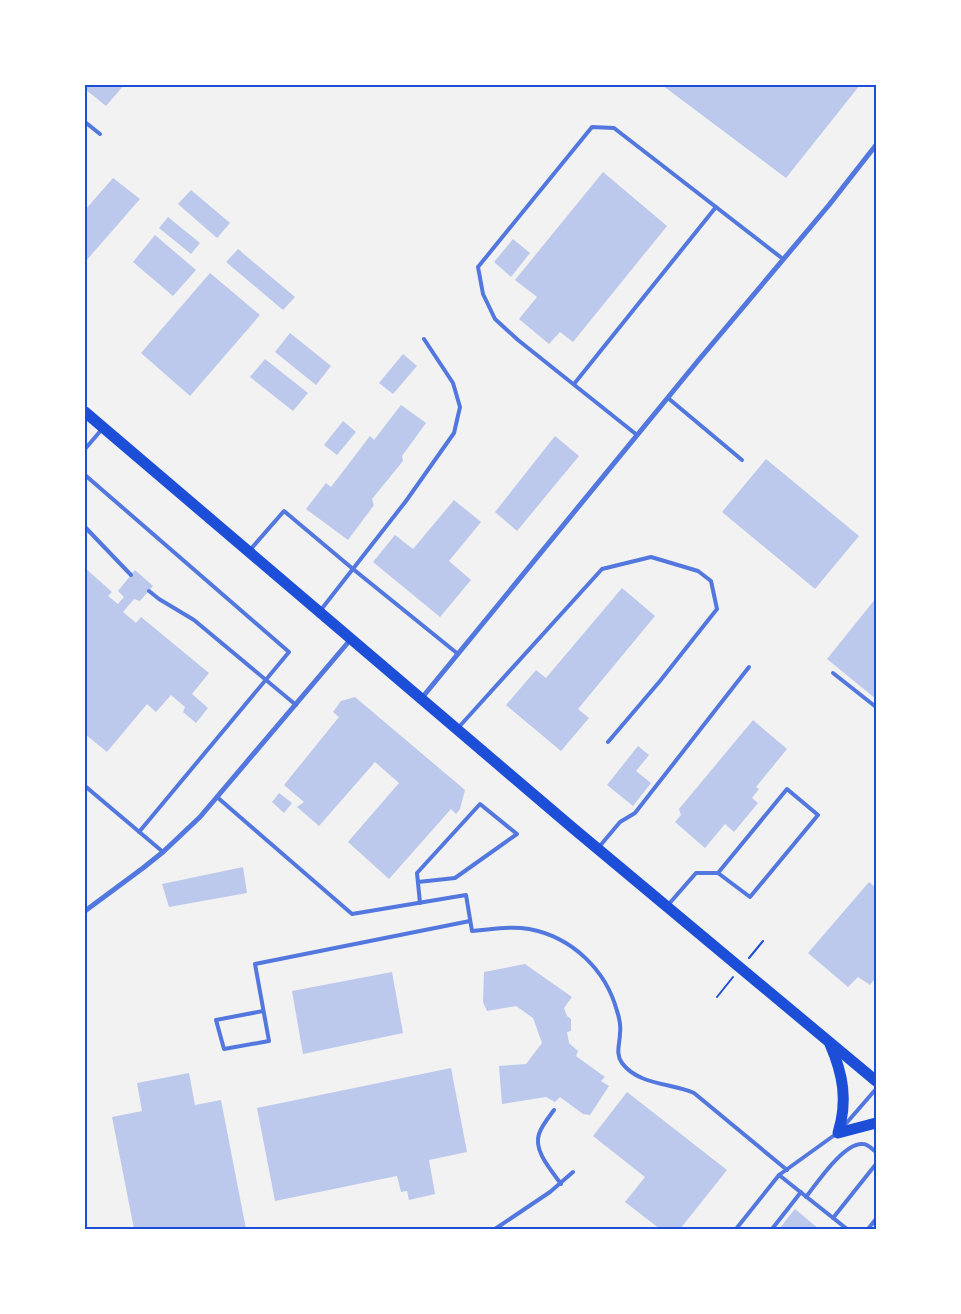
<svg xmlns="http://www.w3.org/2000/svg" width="961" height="1314" viewBox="0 0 961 1314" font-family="Jost,sans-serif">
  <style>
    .building { fill: #bdc9ec }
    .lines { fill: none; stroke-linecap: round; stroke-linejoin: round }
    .path { stroke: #1d4ed8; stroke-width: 2 }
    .service { stroke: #5277de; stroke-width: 4 }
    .minor { stroke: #5277de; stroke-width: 5 }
    .primary { stroke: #1d4ed8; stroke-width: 11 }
    .neatline { fill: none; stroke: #1d4ed8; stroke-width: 2 }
  </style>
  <rect width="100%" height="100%" fill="#f2f2f2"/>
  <g class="building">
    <path d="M85,85h39l-18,21 -21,-17z"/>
    <path d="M662,85h198l-74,93z"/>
    <path d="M603,172l64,54 -94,116 -13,-10 -11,12 -30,-25 18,-22 -22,-17z"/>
    <path d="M113,178l27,21 -55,63v-52z"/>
    <path d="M191,190l39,33 -13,15 -39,-34z"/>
    <path d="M168,217l32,26 -9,11 -32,-26z"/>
    <path d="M155,235l41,35 -23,26 -40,-34z"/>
    <path d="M513,239l17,14 -19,24 -17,-15z"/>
    <path d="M238,249l57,48 -12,13 -57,-48z"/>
    <path d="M210,273l50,42 -70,81 -49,-43z"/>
    <path d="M290,333l41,33 -15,19 -41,-33z"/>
    <path d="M403,354l14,12 -24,28 -14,-11z"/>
    <path d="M265,359l43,34 -15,18 -43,-34z"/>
    <path d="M401,405l25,18 -24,33 1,5 -31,38 2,6 -26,35 -42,-31 20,-26 5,4 39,-51 4,4z"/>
    <path d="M343,421l13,11 -19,23 -13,-10z"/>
    <path d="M555,436l24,20 -62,75 -22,-19z"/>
    <path d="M766,459l93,77 -44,53 -93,-77z"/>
    <path d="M454,500l27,22 -32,39 22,19 -31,37 -67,-55 22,-27 18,14z"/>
    <path d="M85,568l27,24 -4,4 10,8 6,-7 -6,-6 17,-21 18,16 -13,15 -6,-2 -11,13 13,11 5,-6 68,56 -17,21 16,14 -12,15 -13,-11 2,-5 -14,-12 -15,17 -9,-8 -40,48 -22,-18z"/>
    <path d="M622,588l33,28 -77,93 11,9 -28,33 -55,-46 30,-35 10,8z"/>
    <path d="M876,598v101l-49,-40z"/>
    <path d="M355,697l110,93 -5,19 -4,5 -5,-5 -62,70 -41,-37 51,-59 -24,-21 -56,64 -22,-19 7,-5 -20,-17 55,-68 -6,-5 8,-11z"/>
    <path d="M753,720l34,29 -31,38 3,2 -7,9 6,5 -24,29 -9,-8 -20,24 -30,-26 6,-7 -2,-6z"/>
    <path d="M638,746l11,9 -13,16 15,12 -18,23 -26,-21z"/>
    <path d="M279,793l13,10 -8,10 -12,-11z"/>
    <path d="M243,867l4,26 -78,14 -7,-23z"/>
    <path d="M869,882l7,6v89l-6,8 -12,-8 -10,10 -40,-34z"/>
    <path d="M525,964l47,33 -8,11 3,8 4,3v12l-4,1 2,11 9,8 -2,5 29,21 -4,4 8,5 -19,29 -7,-1 -23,-17 -5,5 -9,-5 -44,7 -3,-38 27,-2 16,-21 -9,-25 -17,-12 -29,5 -4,-9 1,-30z"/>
    <path d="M392,972l11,61 -100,21 -11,-63z"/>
    <path d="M451,1068l16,84 -38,8 6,34 -26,6 -2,-9 -6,1 -4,-16 -122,25 -18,-93z"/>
    <path d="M189,1073l6,32 26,-5 25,129h-112l-22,-112 30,-6 -5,-28z"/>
    <path d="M627,1092l100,78 -47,59h-20l-35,-27 20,-25 -52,-41z"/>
    <path d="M795,1209l24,20h-40z"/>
  </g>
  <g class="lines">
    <g class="path">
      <path d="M749,958l14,-17"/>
      <path d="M717,997l16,-20"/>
    </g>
    <g class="service">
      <path d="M85,122l15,12"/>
      <path d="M574,384l142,-177"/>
      <path d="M668,398l74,62"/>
      <path d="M637,435l-119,-95 -23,-21 -12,-25 -5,-27 114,-140 22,1 169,131"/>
      <path d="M85,449l18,-21"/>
      <path d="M85,475l204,177 -150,180"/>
      <path d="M85,527l46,48"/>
      <path d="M250,550l34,-39 69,58 105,85"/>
      <path d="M149,591l10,8 35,21 102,85"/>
      <path d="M320,611l86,-110 48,-68 6,-26 -7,-24 -29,-44"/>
      <path d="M833,673l43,34"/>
      <path d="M458,728l144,-159 49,-12 47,14 13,10 6,28 -57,72 -52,61"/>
      <path d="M85,786l78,66"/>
      <path d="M217,797l135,117 114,-19 6,36c19,-2 39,-5 57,-2 43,8 77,41 88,82 2,6 4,15 3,22 0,11 -5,20 2,30 16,22 49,20 72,30l93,77"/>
      <path d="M599,847l21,-25 15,-9 114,-146"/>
      <path d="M418,882l37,-4 62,-44 -37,-30 -63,69 3,30"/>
      <path d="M668,905l28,-32h22l32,24 68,-82 -31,-26 -69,84"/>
      <path d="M263,1011l-47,9 8,29 45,-8 -14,-77 215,-43"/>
      <path d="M554,1110c-5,7 -12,15 -15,24 -6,17 13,37 22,50"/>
      <path d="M843,1127l33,-38"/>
      <path d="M779,1175l68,54"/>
      <path d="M806,1197c11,-14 38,-55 57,-53 5,0 9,5 13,8"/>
      <path d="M833,1218l43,-54"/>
      <path d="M495,1229l55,-37 23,-20"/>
      <path d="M736,1229l43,-54 57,-41"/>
      <path d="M772,1229l29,-37"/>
      <path d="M868,1229l8,-10"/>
    </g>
    <g class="minor">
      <path d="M421,699l276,-337 132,-157 47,-60"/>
      <path d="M85,911l58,-43 20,-16 37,-35 151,-178"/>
    </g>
    <g class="primary">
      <path d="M85,412l489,417 302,252"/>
      <path d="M830,1044c13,30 18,57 8,89l38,-10"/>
    </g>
  </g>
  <rect width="961" height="1314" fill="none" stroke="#ffffff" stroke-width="172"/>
  <rect x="86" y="86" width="789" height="1142" class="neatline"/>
</svg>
